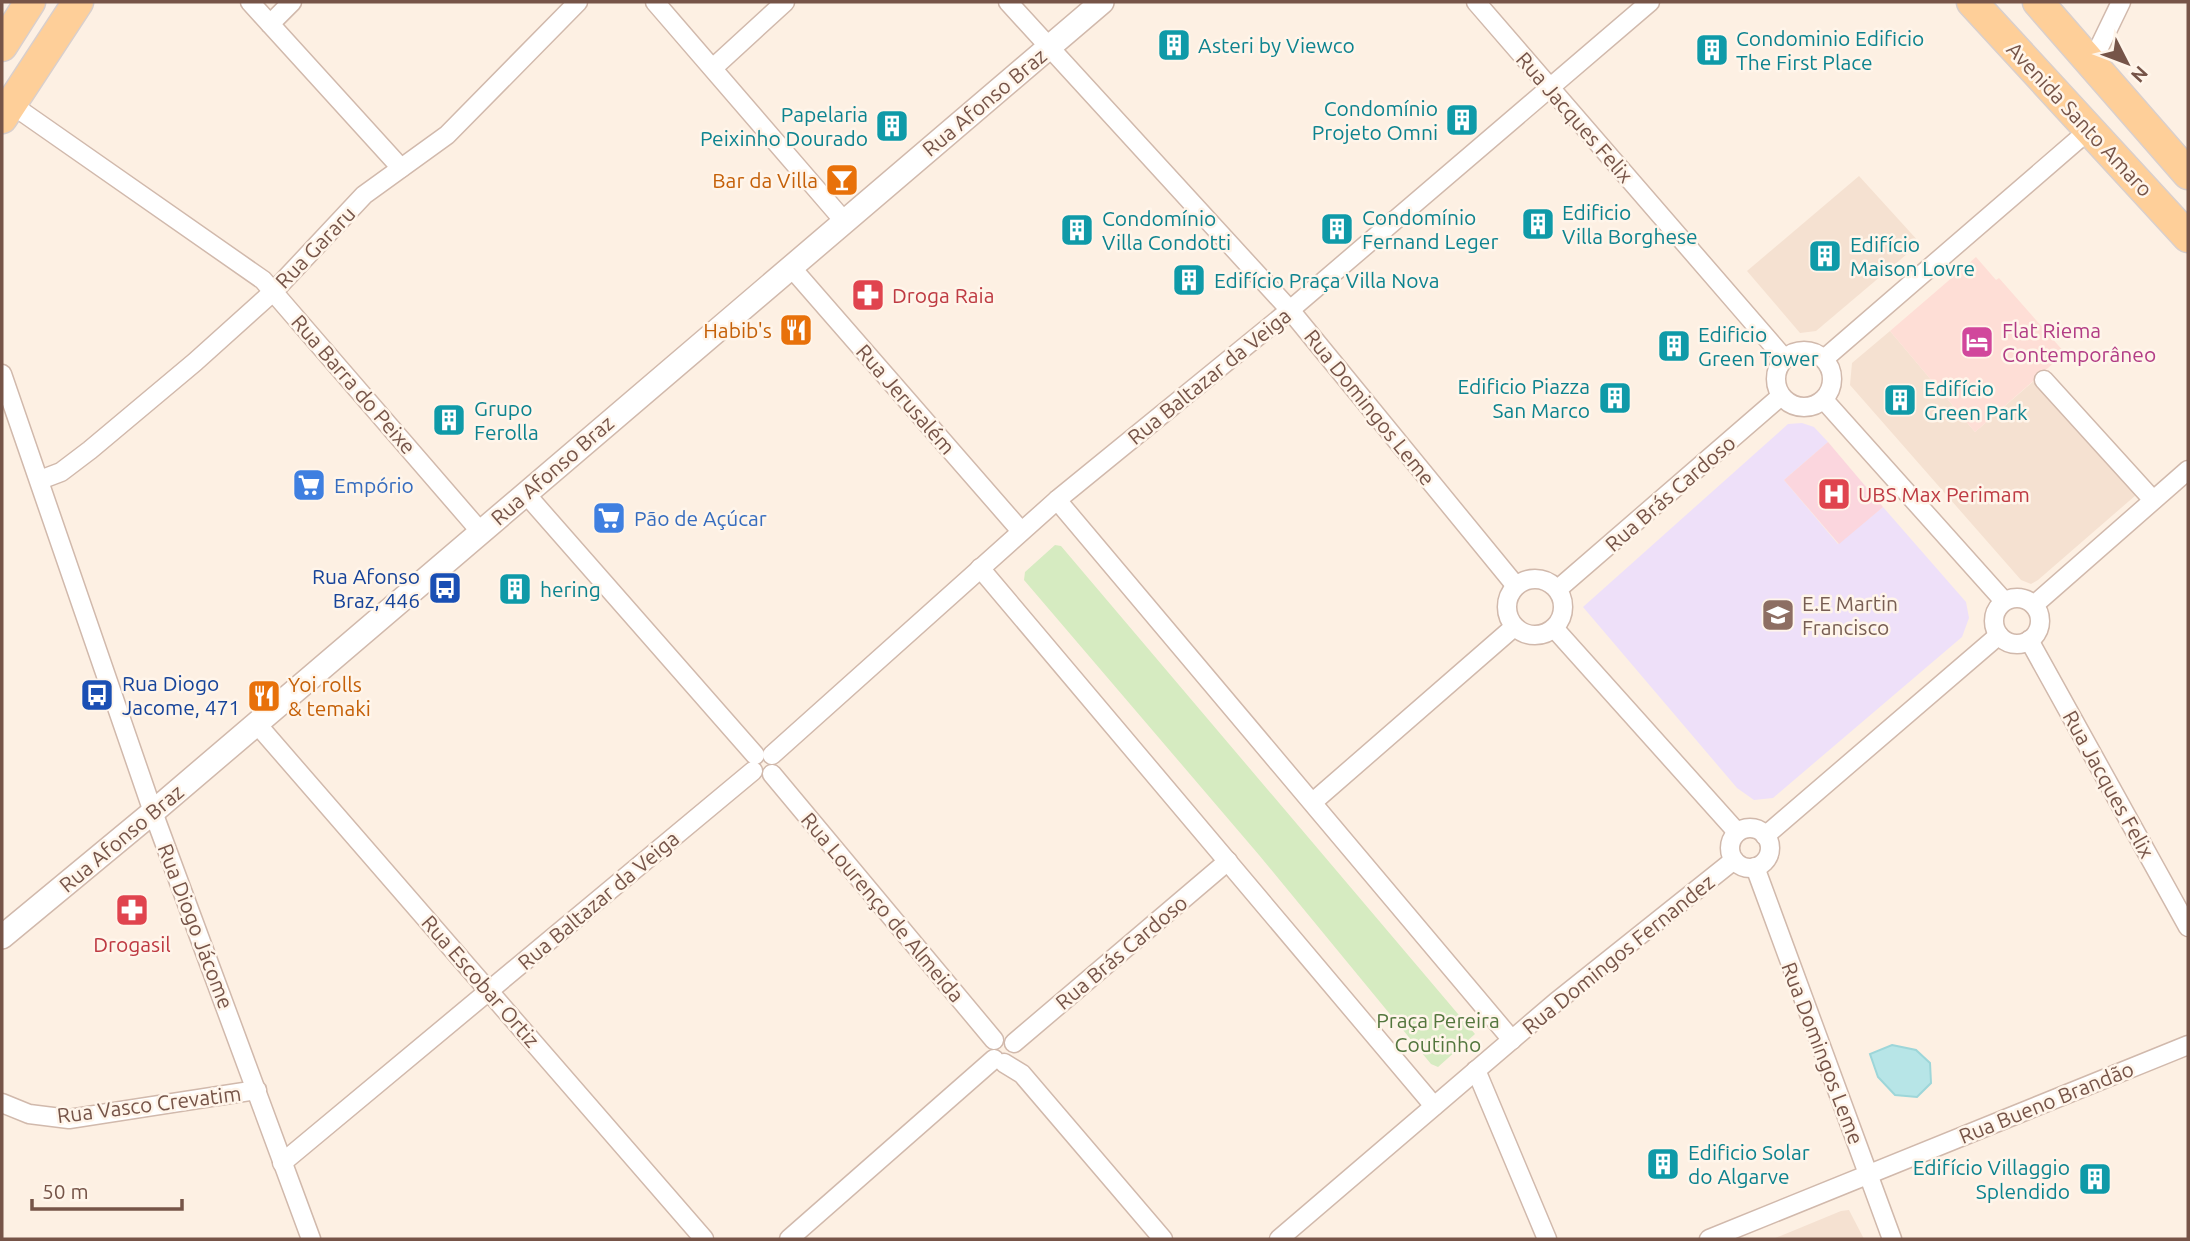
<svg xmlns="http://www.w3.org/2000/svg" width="2190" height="1241" viewBox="0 0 2190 1241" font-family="Ubuntu,sans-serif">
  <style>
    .residential { fill: #f5e1d1 }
    .commercial { fill: #feded6 }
    .education { fill: #eee0f9 }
    .medical { fill: #fbd6de }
    .green { fill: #d6ebc1 }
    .water { fill: #b7e5e7; stroke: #9dd6d9; stroke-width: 2 }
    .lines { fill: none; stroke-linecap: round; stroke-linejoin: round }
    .minor-casing { stroke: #d1b9ac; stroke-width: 21 }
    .tertiary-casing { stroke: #d1b9ac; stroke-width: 26 }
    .primary-casing { stroke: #d9cfcc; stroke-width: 33 }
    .minor { stroke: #fff; stroke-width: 18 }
    .tertiary { stroke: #fff; stroke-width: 23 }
    .primary { stroke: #fecf99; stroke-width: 30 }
    .labels { text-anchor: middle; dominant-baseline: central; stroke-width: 5; stroke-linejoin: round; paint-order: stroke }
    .culture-label { font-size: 21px; fill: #0d838f; stroke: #fff5ea; text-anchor: start }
    .street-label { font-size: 21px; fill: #765448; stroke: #fff5ea }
    .food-label { font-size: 21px; fill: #c56008; stroke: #fff5ea; text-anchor: end }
    .health-label { font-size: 21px; fill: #be3a42; stroke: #fff5ea; text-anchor: start }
    .hotel-label { font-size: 21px; fill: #b23c85; stroke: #fff5ea; text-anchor: start }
    .shop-label { font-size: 21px; fill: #366cbe; stroke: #fff5ea; text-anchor: start }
    .transit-label { font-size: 21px; fill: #164399; stroke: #fff5ea; text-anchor: end }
    .education-label { font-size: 21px; fill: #785e54; stroke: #fff5ea; text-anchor: start }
    .park-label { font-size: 21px; fill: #53763d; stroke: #fff5ea }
  </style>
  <rect width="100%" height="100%" fill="#fdf0e3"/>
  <g class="residential">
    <path d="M1859,176l61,67 -104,88 -16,2 -53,-62z"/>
    <path d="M1890,331l85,101 60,-52 101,115 -98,85 -7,4 -10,-4 -171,-195 2,-22z"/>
    <path d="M1849,1210l15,29h-91l68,-28z"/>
  </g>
  <path class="commercial" d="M1976,257l20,23 3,-2 66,75 -90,79 -85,-101z"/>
  <path class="education" d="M1802,423l12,4 14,15 -44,38 54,64 45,-37 83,95 3,16 -7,19 -189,161 -19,2 -17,-12 -154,-181 205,-183z"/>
  <path class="medical" d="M1828,442l55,65 -44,37 -55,-64z"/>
  <path class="green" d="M1055,545l6,1 414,488 -37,33 -7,-3 -172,-209 -235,-275 1,-8z"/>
  <path class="water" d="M1892,1045l24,5 14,13 1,20 -14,14 -22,-2 -17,-18 -8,-23z"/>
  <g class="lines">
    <defs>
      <g id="minor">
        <path d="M250,2l151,166"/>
        <path d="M655,2l189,219"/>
        <path d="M1008,2l282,308 226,276"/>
        <path d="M1476,2l308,356"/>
        <path d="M270,24l22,-22"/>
        <path d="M2092,62l29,-60"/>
        <path d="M713,68l72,-66"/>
        <path d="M11,104l252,176 217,251"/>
        <path d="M790,266l231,265"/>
        <circle cx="1804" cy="379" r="28"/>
        <path d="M1824,359l265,-229"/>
        <path d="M2,374l151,438 158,427"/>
        <path d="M2044,380l109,120"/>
        <path d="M1824,400l180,201"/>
        <path d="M40,480l21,-8 29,-22 105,-88 79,-71 90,-96 83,-60 131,-133"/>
        <path d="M525,493l230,262"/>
        <path d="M1057,500l455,540"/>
        <path d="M980,568l454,538"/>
        <circle cx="1535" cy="607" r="28"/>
        <path d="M1558,589l223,-193"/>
        <circle cx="2017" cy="621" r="23"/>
        <path d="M2034,605l154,-135"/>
        <path d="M1554,628l183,204"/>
        <path d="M2029,640l159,287"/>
        <path d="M256,723l448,516"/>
        <path d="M772,755l285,-255 233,-190 360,-308"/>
        <path d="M772,774l222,266"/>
        <path d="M1313,802l201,-175"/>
        <circle cx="1750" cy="848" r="20"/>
        <path d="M1765,836l234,-201"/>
        <path d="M1755,867l137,372"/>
        <path d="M1014,1043l214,-182"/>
        <path d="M1004,1063l18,11 141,165"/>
        <path d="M1476,1070l71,169"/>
        <path d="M2,1103l27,11 40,5 188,-29"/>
        <path d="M282,1163l471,-392"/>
        <path d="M789,1239l205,-180"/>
        <path d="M1279,1239l277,-237 178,-142"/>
        <path d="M1709,1239l479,-194"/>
      </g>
      <path id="tertiary" d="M2,937l151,-125 949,-810"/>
      <g id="primary">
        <path d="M1972,2l216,235"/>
        <path d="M2038,2l150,172"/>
        <path d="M2,46l28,-44"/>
        <path d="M2,118l76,-116"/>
      </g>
    </defs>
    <use href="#minor" class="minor-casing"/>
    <use href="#tertiary" class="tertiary-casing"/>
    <use href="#primary" class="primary-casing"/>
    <use href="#minor" class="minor"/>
    <use href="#tertiary" class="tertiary"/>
    <use href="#primary" class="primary"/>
  </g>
  <defs>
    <symbol id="building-square" viewBox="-11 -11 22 22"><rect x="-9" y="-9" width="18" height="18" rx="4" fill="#0f9aa8" stroke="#fff5ea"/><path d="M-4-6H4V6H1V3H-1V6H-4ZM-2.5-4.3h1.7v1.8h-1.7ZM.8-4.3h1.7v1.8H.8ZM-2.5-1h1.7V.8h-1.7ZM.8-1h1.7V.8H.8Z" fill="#fff"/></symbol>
    <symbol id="bar-square" viewBox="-11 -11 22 22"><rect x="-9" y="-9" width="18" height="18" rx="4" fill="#e8710a" stroke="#fff5ea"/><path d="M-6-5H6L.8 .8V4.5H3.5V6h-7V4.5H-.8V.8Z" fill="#fff"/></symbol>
    <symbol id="pharmacy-square" viewBox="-11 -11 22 22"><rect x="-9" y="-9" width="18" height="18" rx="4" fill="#e0444e" stroke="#fff5ea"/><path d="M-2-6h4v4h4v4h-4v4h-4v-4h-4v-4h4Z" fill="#fff"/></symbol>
    <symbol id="restaurant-square" viewBox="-11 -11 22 22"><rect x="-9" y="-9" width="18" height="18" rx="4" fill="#e8710a" stroke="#fff5ea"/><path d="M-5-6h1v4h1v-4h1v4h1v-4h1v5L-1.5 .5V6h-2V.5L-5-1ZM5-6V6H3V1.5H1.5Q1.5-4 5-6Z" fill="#fff"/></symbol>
    <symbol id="hotel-square" viewBox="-11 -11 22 22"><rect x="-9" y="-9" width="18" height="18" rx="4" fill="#d1479c" stroke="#fff5ea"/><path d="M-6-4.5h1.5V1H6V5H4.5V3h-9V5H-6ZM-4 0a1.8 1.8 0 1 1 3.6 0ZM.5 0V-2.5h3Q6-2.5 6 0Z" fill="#fff"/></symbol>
    <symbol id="supermarket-square" viewBox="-11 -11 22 22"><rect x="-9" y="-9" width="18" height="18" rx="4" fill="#3f7fe0" stroke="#fff5ea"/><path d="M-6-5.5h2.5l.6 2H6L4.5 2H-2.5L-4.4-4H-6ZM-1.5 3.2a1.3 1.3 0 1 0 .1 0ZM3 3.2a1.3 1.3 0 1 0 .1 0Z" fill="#fff"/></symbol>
    <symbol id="hospital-square" viewBox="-11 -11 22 22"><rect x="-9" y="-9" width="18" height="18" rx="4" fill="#e0444e" stroke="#fff5ea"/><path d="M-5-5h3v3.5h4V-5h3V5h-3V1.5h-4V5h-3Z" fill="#fff"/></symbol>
    <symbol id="bus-square" viewBox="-11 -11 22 22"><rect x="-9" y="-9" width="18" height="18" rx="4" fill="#1a4fb4" stroke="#fff5ea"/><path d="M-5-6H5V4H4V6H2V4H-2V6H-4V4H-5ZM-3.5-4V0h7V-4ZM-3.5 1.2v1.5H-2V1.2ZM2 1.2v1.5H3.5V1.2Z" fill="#fff"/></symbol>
    <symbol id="school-square" viewBox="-11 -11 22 22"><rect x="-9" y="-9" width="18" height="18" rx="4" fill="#8d6e63" stroke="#fff5ea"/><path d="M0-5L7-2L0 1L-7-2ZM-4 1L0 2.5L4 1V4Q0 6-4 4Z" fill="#fff"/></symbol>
  </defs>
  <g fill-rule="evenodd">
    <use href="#building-square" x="1155" y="26" width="38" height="38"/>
    <use href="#building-square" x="1693" y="31" width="38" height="38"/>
    <use href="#building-square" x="1443" y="101" width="38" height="38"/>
    <use href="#building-square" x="873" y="107" width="38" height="38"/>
    <use href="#bar-square" x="823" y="161" width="38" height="38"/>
    <use href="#building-square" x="1519" y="205" width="38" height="38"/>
    <use href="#building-square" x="1318" y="210" width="38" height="38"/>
    <use href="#building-square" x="1058" y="211" width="38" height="38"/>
    <use href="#building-square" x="1806" y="237" width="38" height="38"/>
    <use href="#building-square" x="1170" y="261" width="38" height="38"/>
    <use href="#pharmacy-square" x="849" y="276" width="38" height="38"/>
    <use href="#restaurant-square" x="777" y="311" width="38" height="38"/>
    <use href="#hotel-square" x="1958" y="323" width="38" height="38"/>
    <use href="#building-square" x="1655" y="327" width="38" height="38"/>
    <use href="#building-square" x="1596" y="379" width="38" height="38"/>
    <use href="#building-square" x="1881" y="381" width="38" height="38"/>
    <use href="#building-square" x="430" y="401" width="38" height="38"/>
    <use href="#supermarket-square" x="290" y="466" width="38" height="38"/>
    <use href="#hospital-square" x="1815" y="475" width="38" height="38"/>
    <use href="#supermarket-square" x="590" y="499" width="38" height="38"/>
    <use href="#bus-square" x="426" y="569" width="38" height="38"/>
    <use href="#building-square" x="496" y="570" width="38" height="38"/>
    <use href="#school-square" x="1759" y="596" width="38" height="38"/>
    <use href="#bus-square" x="78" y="676" width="38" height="38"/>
    <use href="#restaurant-square" x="245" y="677" width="38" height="38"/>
    <use href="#pharmacy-square" x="113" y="891" width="38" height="38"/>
    <use href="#building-square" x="1644" y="1145" width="38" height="38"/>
    <use href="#building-square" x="2076" y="1160" width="38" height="38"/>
  </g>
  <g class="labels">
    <g class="culture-label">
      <text x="1736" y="38">Condominio Edificio<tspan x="1736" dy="24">The First Place</tspan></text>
      <text x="1198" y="45">Asteri by Viewco</text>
      <text x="1438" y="108" text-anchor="end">Condomínio<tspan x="1438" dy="24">Projeto Omni</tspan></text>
      <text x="868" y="114" text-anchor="end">Papelaria<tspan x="868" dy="24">Peixinho Dourado</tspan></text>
      <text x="1562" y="212">Edificio<tspan x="1562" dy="24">Villa Borghese</tspan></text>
      <text x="1362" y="217">Condomínio<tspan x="1362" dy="24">Fernand Leger</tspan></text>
      <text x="1102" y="218">Condomínio<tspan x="1102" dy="24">Villa Condotti</tspan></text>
      <text x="1850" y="244">Edifício<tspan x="1850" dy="24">Maison Lovre</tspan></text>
      <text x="1214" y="280">Edifício Praça Villa Nova</text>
      <text x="1698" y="334">Edificio<tspan x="1698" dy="24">Green Tower</tspan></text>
      <text x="1590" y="386" text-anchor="end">Edificio Piazza<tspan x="1590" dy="24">San Marco</tspan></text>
      <text x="1924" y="388">Edifício<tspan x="1924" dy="24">Green Park</tspan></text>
      <text x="474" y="408">Grupo<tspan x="474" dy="24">Ferolla</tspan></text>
      <text x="540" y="589">hering</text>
      <text x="1688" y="1152">Edificio Solar<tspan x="1688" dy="24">do Algarve</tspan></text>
      <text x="2070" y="1167" text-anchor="end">Edifício Villaggio<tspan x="2070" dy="24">Splendido</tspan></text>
    </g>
    <g class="street-label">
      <text transform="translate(984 102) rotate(-40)">Rua Afonso Braz</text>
      <text transform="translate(1575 117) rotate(49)">Rua Jacques Felix</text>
      <text transform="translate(2080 119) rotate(47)">Avenida Santo Amaro</text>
      <text transform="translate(315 247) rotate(-46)">Rua Gararu</text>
      <text transform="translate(1209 376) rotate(-39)">Rua Baltazar da Veiga</text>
      <text transform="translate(354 384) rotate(49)">Rua Barra do Peixe</text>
      <text transform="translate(906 399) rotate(49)">Rua Jerusalém</text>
      <text transform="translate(1370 407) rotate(51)">Rua Domingos Leme</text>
      <text transform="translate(552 470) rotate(-41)">Rua Afonso Braz</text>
      <text transform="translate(1670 493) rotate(-41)">Rua Brás Cardoso</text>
      <text transform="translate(2109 784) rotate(61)">Rua Jacques Felix</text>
      <text transform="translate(121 838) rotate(-40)">Rua Afonso Braz</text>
      <text transform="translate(598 900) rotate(-40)">Rua Baltazar da Veiga</text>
      <text transform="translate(883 907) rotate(50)">Rua Lourenço de Almeida</text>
      <text transform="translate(196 926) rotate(69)">Rua Diogo Jácome</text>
      <text transform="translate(1121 952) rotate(-40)">Rua Brás Cardoso</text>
      <text transform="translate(1618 954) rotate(-39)">Rua Domingos Fernandez</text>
      <text transform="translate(481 981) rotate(49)">Rua Escobar Ortiz</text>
      <text transform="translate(1823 1053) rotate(69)">Rua Domingos Leme</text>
      <text transform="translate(2046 1102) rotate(-22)">Rua Bueno Brandão</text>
      <text transform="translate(149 1104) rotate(-7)">Rua Vasco Crevatim</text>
    </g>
    <g class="food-label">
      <text x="818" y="180">Bar da Villa</text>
      <text x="772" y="330">Habib's</text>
      <text x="288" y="684" text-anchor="start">Yoi rolls<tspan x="288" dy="24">&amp; temaki</tspan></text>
    </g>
    <g class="health-label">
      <text x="892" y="295">Droga Raia</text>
      <text x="1858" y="494">UBS Max Perimam</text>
      <text x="132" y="944" text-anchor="middle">Drogasil</text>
    </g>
    <g class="hotel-label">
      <text x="2002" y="330">Flat Riema<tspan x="2002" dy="24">Contemporâneo</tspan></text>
    </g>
    <g class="shop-label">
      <text x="334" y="485">Empório</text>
      <text x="634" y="518">Pão de Açúcar</text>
    </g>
    <g class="transit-label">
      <text x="420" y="576">Rua Afonso<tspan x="420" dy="24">Braz, 446</tspan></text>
      <text x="122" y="683" text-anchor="start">Rua Diogo<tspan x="122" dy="24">Jacome, 471</tspan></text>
    </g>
    <g class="education-label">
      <text x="1802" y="603">E.E Martin<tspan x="1802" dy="24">Francisco</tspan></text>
    </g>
    <g class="park-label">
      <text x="1438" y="1020">Praça Pereira<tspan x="1438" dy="24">Coutinho</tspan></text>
    </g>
  </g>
  <rect width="2190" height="1241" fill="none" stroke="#765448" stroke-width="7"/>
  <g transform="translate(2127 63) rotate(132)" stroke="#fff5ea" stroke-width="5" paint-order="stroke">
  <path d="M0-5L12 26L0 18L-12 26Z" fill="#765448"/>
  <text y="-10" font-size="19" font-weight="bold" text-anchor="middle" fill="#765448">N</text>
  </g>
  <path d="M32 1199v10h150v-10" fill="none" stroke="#765448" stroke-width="3.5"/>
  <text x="42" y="1199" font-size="21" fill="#765448" stroke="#fff5ea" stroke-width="5" paint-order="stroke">50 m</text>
</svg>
